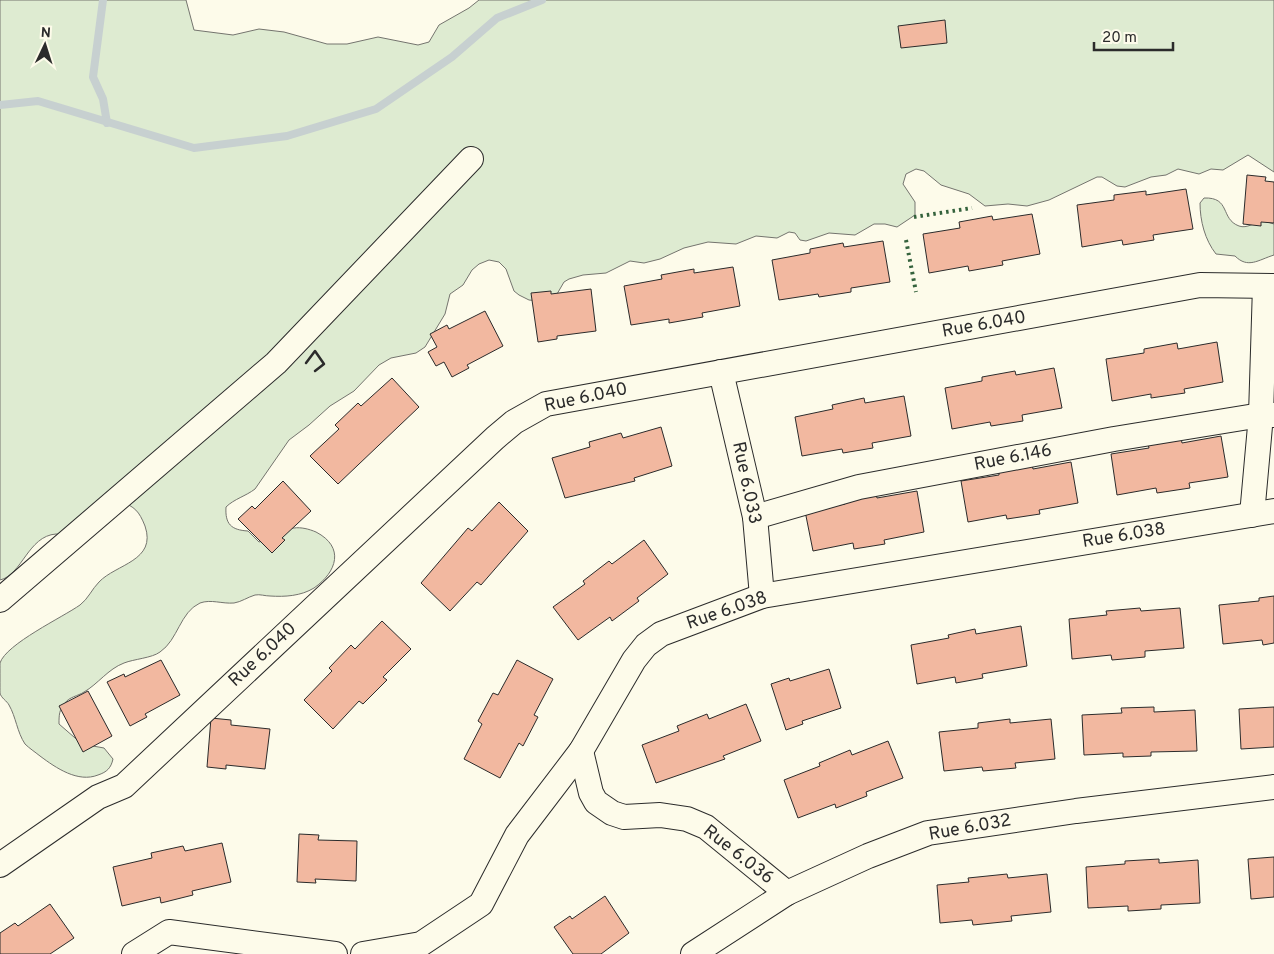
<svg xmlns="http://www.w3.org/2000/svg" width="1274" height="954" viewBox="0 0 1274 954" font-family="Overpass,sans-serif">
  <style>
    .green { fill: #deebd1; stroke: #74746e }
    .lines { fill: none; stroke-linecap: round; stroke-linejoin: round }
    .stream { stroke: #c7d0d0; stroke-width: 8 }
    .building { fill: #f2b8a0; stroke: #2b2b2b }
    .minor-casing { stroke: #2b2b2b; stroke-width: 26 }
    .minor { stroke: #fdfbea; stroke-width: 24 }
    .hedge { stroke: #34623c; stroke-width: 4; stroke-dasharray: 2.5 4; stroke-linecap: butt }
    .wall { stroke: #2b2b2b; stroke-width: 2.5 }
    .labels { text-anchor: middle; dominant-baseline: central; stroke-width: 4; stroke-linejoin: round; paint-order: stroke }
    .street-label { font-size: 18px; fill: #2b2b2b; stroke: #fdfbea }
  </style>
  <rect width="100%" height="100%" fill="#fdfbea"/>
  <g class="green">
    <path d="M0,0h186l8,30 39,5 26,-6 25,3 43,12h20l31,-7 40,8 11,-3 10,-17 30,-17 10,-8h795v172l-26,-17 -25,15 -12,-1 -12,5 -21,-5 -12,6 -15,2 -26,10 -8,-1 -15,-9h-5l-48,23 -22,6 -19,-2 -23,2 -16,-12 -28,-9 -17,-14 -8,-2 -10,5 -3,10 12,18v13l-18,12 -12,-3h-11l-19,11 -26,-2 -23,8 -6,-1 -5,-7 -6,-1 -12,6 -21,-2 -20,8 -28,-2 -24,6 -24,11 -16,4 -14,-2 -24,12 -23,2 -14,4 -5,3 -7,12 -17,7 -11,-1 -10,-5 -5,-4 -8,-22 -7,-7 -10,-2 -10,4 -7,6 -9,15 -13,9 -5,20 -20,33 -9,6 -25,5 -12,7 -25,26 -24,15 -21,19 -20,15 -34,49c-9,7 -21,10 -29,18 -1,17 5,23 22,24l11,11c11,-2 27,-14 35,-14 7,-1 15,1 22,4 29,15 21,40 -2,56 -13,8 -29,9 -44,8 -5,0 -10,-2 -15,-1 -7,2 -14,7 -21,8 -12,1 -23,-4 -34,0 -20,9 -22,37 -40,49 -8,6 -26,7 -36,11 -16,6 -26,21 -40,29 -6,4 -15,5 -19,11 -6,7 -6,12 -6,21l23,20 22,4 9,11c-2,9 -6,13 -15,16 -20,8 -42,-7 -58,-19 -5,-4 -11,-8 -15,-12 -8,-12 -9,-27 -16,-39 -2,-4 -8,-7 -9,-12 0,-4 0,-26 0,-30 6,-19 63,-46 80,-58 8,-6 12,-16 19,-23 17,-18 58,-21 46,-56 -6,-15 -10,-19 -25,-25l-48,36c-5,-1 -11,-3 -16,-3 -28,2 -34,41 -56,46z"/>
    <path d="M1204,198c27,-1 16,21 35,28 8,3 16,-4 23,-5 4,0 8,2 12,3v31c-16,5 -26,14 -39,1l-19,-2c-11,-14 -16,-33 -16,-51z"/>
  </g>
  <g class="lines">
    <g class="stream">
      <path d="M103,0l-10,77 10,22 4,24"/>
      <path d="M0,105l38,-4 156,47 93,-12 89,-27 76,-52 45,-39 45,-18"/>
    </g>
  </g>
  <g class="building">
    <path d="M945,20l2,23 -46,5 -3,-22z"/>
    <path d="M1247,175l19,2 -1,4 9,1v41l-13,-1v4l-18,-2z"/>
    <path d="M1186,189l7,40 -40,6 1,5 -31,5 -1,-5 -40,7 -5,-42 37,-5v-5l32,-4v4z"/>
    <path d="M1032,214l8,40 -38,7 1,4 -34,6 -1,-5 -39,7 -6,-39 37,-6 -1,-6 33,-6 1,4z"/>
    <path d="M883,241l7,41 -39,6v4l-32,5 -1,-3 -39,6 -7,-40 38,-7v-4l33,-6 1,4z"/>
    <path d="M733,267l7,39 -38,7 1,4 -34,6v-4l-38,6 -7,-39 38,-7 -1,-4 33,-6v4z"/>
    <path d="M591,289l5,42 -39,5v3l-19,3 -7,-49 20,-2v3z"/>
    <path d="M485,311l18,35 -36,19 2,3 -17,9 -8,-15 -8,4 -8,-14 9,-5 -7,-13 17,-9 2,4z"/>
    <path d="M1217,342l6,40 -39,7 1,4 -34,5v-4l-39,7 -6,-42 38,-6v-4l33,-6 1,6z"/>
    <path d="M1054,368l8,40 -40,7 1,6 -32,5 -1,-4 -38,7 -7,-41 37,-7v-4l33,-6 1,4z"/>
    <path d="M392,378l27,29 -81,77 -28,-28 29,-27 -4,-4 23,-22 3,3z"/>
    <path d="M904,396l7,40 -39,7 1,5 -30,5 -1,-4 -40,7 -7,-39 38,-8 -1,-4 32,-7 1,5z"/>
    <path d="M661,427l11,39 -38,12 1,3 -70,17 -13,-40 38,-11 -1,-5 32,-9 2,5z"/>
    <path d="M1221,436l7,41 -39,6 1,5 -33,5 -1,-5 -39,7 -6,-41 38,-6 -1,-4 33,-6 1,5z"/>
    <path d="M1071,462l7,41 -39,7 1,4 -33,5 -1,-4 -38,7 -7,-41 38,-6v-5l33,-6 1,5z"/>
    <path d="M283,481l28,30 -29,27 3,2 -13,13 -34,-34 14,-13 3,3z"/>
    <path d="M917,491l7,41 -40,8 1,4 -31,5 -1,-6 -40,8 -8,-40 40,-7v-5l31,-5 1,4z"/>
    <path d="M499,502l29,29 -47,54 -4,-3 -27,29 -29,-28 47,-55 4,3z"/>
    <path d="M644,540l24,34 -31,24 2,3 -27,20 -2,-4 -32,23 -25,-33 32,-23 -2,-3 26,-20 3,3z"/>
    <path d="M1274,596v47l-11,2 -1,-5 -39,4 -4,-39 40,-4v-3z"/>
    <path d="M1140,608l1,3 39,-3 4,40 -39,3v6l-33,3 -1,-5 -39,4 -3,-40 38,-4 -1,-4z"/>
    <path d="M382,621l29,28 -28,28 4,3 -24,24 -4,-3 -26,28 -29,-29 28,-29 -3,-3 22,-23 4,4z"/>
    <path d="M1021,626l6,40 -45,8 1,4 -27,5 -1,-6 -38,7 -6,-39 38,-7 -1,-3 27,-6 1,5z"/>
    <path d="M161,660l19,35 -35,19 2,3 -17,9 -23,-44 17,-8 1,3z"/>
    <path d="M517,660l36,19 -19,36 4,2 -15,29 -4,-3 -19,35 -36,-19 18,-35 -4,-3 15,-28 5,2z"/>
    <path d="M829,669l12,39 -39,13 1,3 -17,6 -15,-46 18,-6 1,3z"/>
    <path d="M88,691l24,45 -29,16 -24,-46z"/>
    <path d="M746,704l15,37 -38,15 2,3 -69,24 -14,-38 37,-14 -2,-5 30,-12 2,5z"/>
    <path d="M1154,707v5l41,-2 2,41 -46,1v4l-28,1v-4l-39,2 -2,-40 40,-2 -1,-5z"/>
    <path d="M1274,707v40l-33,2 -2,-40z"/>
    <path d="M211,718l20,2v5l39,4 -5,40 -39,-4v4l-19,-2z"/>
    <path d="M1010,719v4l41,-4 4,40 -40,4 1,5 -33,3 -1,-4 -38,4 -5,-39 39,-4v-5z"/>
    <path d="M888,741l15,37 -37,14 1,4 -31,12 -1,-4 -37,14 -14,-38 36,-14 -1,-3 31,-13 2,5z"/>
    <path d="M299,834l20,1 -1,5 39,1 -1,40 -41,-2 1,4 -19,-1z"/>
    <path d="M222,843l9,39 -39,9 1,4 -32,8 -1,-6 -38,9 -9,-39 39,-9 -1,-5 32,-7 2,5z"/>
    <path d="M1274,857v40l-23,2 -3,-40z"/>
    <path d="M1159,859v4l39,-3 2,43 -39,2v4l-33,2v-5l-40,2 -2,-41 39,-3v-3z"/>
    <path d="M1007,874l1,4 39,-4 4,38 -40,4 1,5 -39,4 -1,-5 -32,3 -3,-38 32,-3 -1,-4z"/>
    <path d="M605,896l24,37 -28,21h-28l-19,-27 16,-11 2,3z"/>
    <path d="M50,904l24,34 -24,16h-50v-21l15,-10 3,3z"/>
  </g>
  <g class="lines">
    <defs>
      <g id="minor">
        <path d="M721,372l34,145 7,79"/>
        <path d="M1252,515l9,-100 4,-129"/>
        <path d="M755,517l104,-30 255,-48 147,-24h13"/>
        <path d="M0,600l276,-237 195,-204"/>
        <path d="M581,751l10,42 5,9 16,11 12,4 36,-2 27,4 19,8 81,66"/>
        <path d="M0,865l98,-68 26,-11 371,-348 19,-16 32,-18 654,-119 74,1"/>
        <path d="M134,954l35,-22 166,22"/>
        <path d="M363,954l58,-10 60,-40 36,-69 64,-84 53,-91 12,-15 15,-11 101,-38 512,-85"/>
        <path d="M693,954l94,-61 81,-37 60,-23 148,-22 198,-24"/>
      </g>
    </defs>
    <use href="#minor" class="minor-casing"/>
    <use href="#minor" class="minor"/>
    <g class="hedge">
      <path d="M914,217l58,-9"/>
      <path d="M906,240l10,52"/>
    </g>
    <path class="wall" d="M306,363l9,-12 9,13 -9,7"/>
  </g>
  <g class="labels">
    <g class="street-label">
      <text transform="translate(984 325) rotate(-10)">Rue 6.040</text>
      <text transform="translate(586 398) rotate(-12)">Rue 6.040</text>
      <text transform="translate(1013 458) rotate(-11)">Rue 6.146</text>
      <text transform="translate(746 483) rotate(78)">Rue 6.033</text>
      <text transform="translate(1124 536) rotate(-9)">Rue 6.038</text>
      <text transform="translate(727 611) rotate(-19)">Rue 6.038</text>
      <text transform="translate(263 655) rotate(-43)">Rue 6.040</text>
      <text transform="translate(970 828) rotate(-10)">Rue 6.032</text>
      <text transform="translate(738 855) rotate(38)">Rue 6.036</text>
    </g>
  </g>
  <g transform="translate(45 45) rotate(4)" stroke="#fdfbea" stroke-width="4" paint-order="stroke">
  <path d="M0-4L9 19L0 12L-9 19Z" fill="#2b2b2b"/>
  <text y="-8" font-size="14" font-weight="bold" text-anchor="middle" fill="#2b2b2b">N</text>
  </g>
  <path d="M1094 42v8h79v-8" fill="none" stroke="#2b2b2b" stroke-width="2.5"/>
  <text x="1102" y="42" font-size="15" fill="#2b2b2b" stroke="#fdfbea" stroke-width="4" paint-order="stroke">20 m</text>
</svg>
